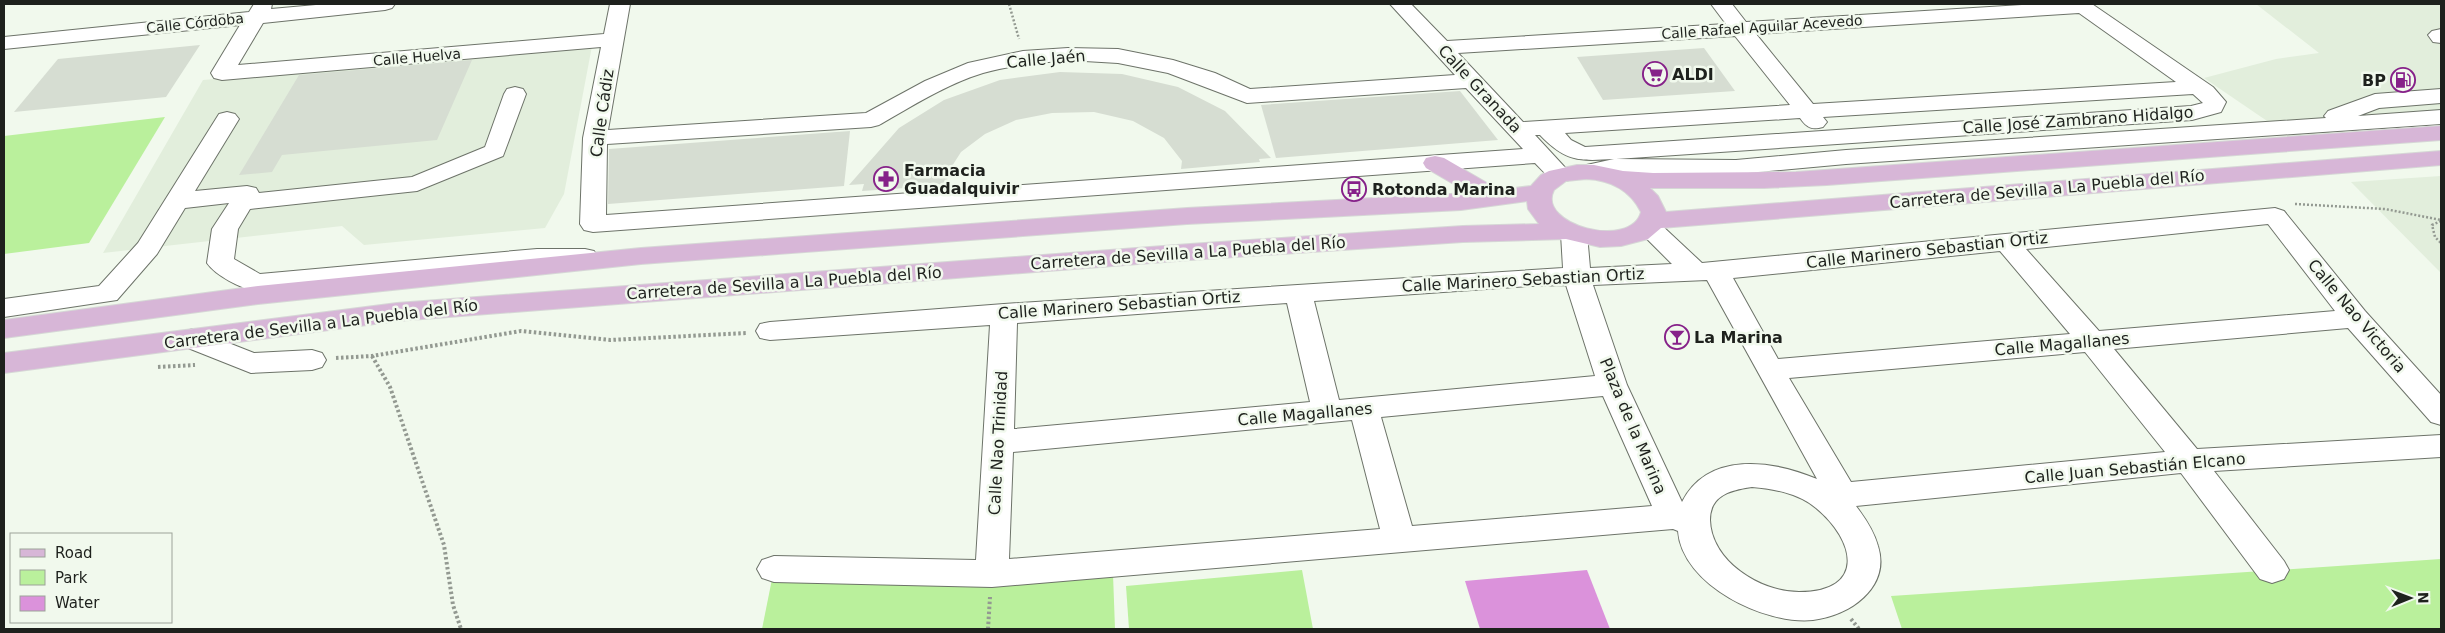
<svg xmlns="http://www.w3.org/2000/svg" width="2445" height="633" viewBox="0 0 2445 633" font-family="'DejaVu Sans',sans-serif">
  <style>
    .built { fill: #e2eedc }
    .green { fill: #baf09c }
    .water { fill: #db92db }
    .building { fill: #d6ddd2 }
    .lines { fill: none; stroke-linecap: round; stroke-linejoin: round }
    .minor-casing { stroke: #6d7369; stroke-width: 2 }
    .major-casing { stroke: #d6d7d6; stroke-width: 2 }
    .path-far1 { stroke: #939991; stroke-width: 2.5; stroke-dasharray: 2 2; stroke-linecap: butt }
    .path { stroke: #939991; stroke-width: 4; stroke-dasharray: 2.5 2.5; stroke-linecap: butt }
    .minor { fill: #fff; fill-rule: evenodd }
    .major { fill: #d7b6d7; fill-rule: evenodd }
    .labels { text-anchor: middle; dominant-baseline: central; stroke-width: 5; stroke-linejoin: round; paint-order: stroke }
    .far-street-label { font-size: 14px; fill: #1e211d; stroke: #f1f9ed }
    .street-label { font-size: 16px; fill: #1e211d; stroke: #f1f9ed }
    .poi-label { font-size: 16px; font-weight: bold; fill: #1e211d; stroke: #f1f9ed; text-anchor: start }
  </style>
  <rect width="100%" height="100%" fill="#f1f9ed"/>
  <g class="built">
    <path d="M2256,4h185v120l-152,12 -85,-58 72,-19 43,-6z"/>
    <path d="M592,46l-28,148 -19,34 -181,17 -22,-19 -239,27 100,-173z"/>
    <path d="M2441,176v97l-90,-91z"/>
  </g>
  <g class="green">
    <path d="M165,117l-76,126 -85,11v-118z"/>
    <path d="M2441,559v70h-539l-11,-33z"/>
    <path d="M774,569l339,5 2,55h-353z"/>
    <path d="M1302,570l11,59h-184l-3,-43z"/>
  </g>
  <path class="water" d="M1587,570l23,59h-130l-15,-48z"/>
  <g class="building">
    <path d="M200,45l-34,52 -152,15 44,-53z"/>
    <path d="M1704,48l31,43 -132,9 -26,-43z"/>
    <path d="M472,60l-35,80 -155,15 -10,17 -33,3 60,-100z"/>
    <path d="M1060,72l62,2 56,13 47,24 46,47 -12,1 1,3 -79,7 1,-8 -18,-23 -31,-17 -39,-9 -42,1 -36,7 -31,14 -24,18 -14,22 1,11 -86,6 2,-7 -15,1 50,-57 45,-28 56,-20z"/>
    <path d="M1460,91l38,49 -222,18 -15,-53z"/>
    <path d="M850,131l-6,55 -236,18 1,-55z"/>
  </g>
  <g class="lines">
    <defs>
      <g id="minor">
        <path d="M254,4h18l-1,5 56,-5h68l-3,4 -7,2 -122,13 -25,42 366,-31 6,-30h20l-22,126 258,-17 59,-32 43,-18 55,-12 45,-3 50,1 55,11 42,13 35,16 205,-14 -65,-71h21l36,37 279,-17 -15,-20h21l14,18 292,-18h54l121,83 13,15 -5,10 -29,8 -576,39 120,1 110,-10 480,-32 -2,-2 4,-5 47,-17 66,-5v14l-62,5 -21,8 83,-6v14l-595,40 -110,10 -121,-1 -24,5 -9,-2 -3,-5 3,-5 32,-7c-35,2 -48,3 -74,-24h-5l37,40 -3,5c-17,4 -23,-6 -34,-17l-942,69 -9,-2 -4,-6 3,-86 18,-91 -379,33 -8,-2 -3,-5 29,-48 -236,24v-12l245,-25zM2079,13l97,69 -363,22 -57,-70zM1735,36l55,69 -267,17 -65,-69zM1068,60l50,3 50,10 79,30 219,-15 57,61 -917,66 1,-71 264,-17 8,-2c33,-19 68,-41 104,-52 28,-8 57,-10 85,-13zM2193,94l10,9 -12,3 -606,41 -14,-7 -6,-7 235,-15c7,10 12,12 23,9l4,-5 -4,-5z"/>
        <path d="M2441,29v14l-8,-1 -5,-7 4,-4z"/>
        <path d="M515,87l8,2 3,5 -23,62 -86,35 -167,18 -12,20 -4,30 26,15 277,-25h48l9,2 4,6 -4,6 -9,2h-48l-281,27c-15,-4 -40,-16 -49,-29l5,-34 17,-26 -44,5 -28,46 -40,46 -113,17v-18l95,-13 39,-43 81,-129 8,-2 8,2 4,5 -44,72 52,-5 9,2 3,5 153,-16 73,-30 19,-53 3,-5z"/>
        <path d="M2275,208l9,3 81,100 76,84v30l-10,-3 -83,-94 -234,21 83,100 244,-14v22l-227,14 70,90 5,9 -5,9 -12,4 -12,-4 -79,-106 -325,33c9,12 18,25 22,40 13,42 -29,70 -65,74 -48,5 -131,-35 -135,-89l-5,-2 -681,58 -218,-5 -12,-4 -5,-9 5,-9 12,-4 202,4 14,-235 -220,15 -10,-2 -4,-7 4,-7 10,-2 234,-18 559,-36 -2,-34 4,-6 9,-2 9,2 4,6 3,34 82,-4 -37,-37 4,-6 9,-2 9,2 45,42zM2268,224l67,87 -236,20 -73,-82zM2000,251l70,83 -292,25 -45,-81zM1707,280l110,199c-45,-19 -109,-28 -135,23l-55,-117 -34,-100zM1566,285l29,91 -256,24 -25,-99 216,-15zM1287,303l23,99 -296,27 3,-106zM2085,352l80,100 -314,30 -62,-104zM1603,396l49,110 -240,20 -31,-109zM1352,420l28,109 -371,30 4,-107zM1752,487c22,2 46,6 64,21 40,33 50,84 -17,84 -39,0 -88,-31 -89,-72 0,-25 21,-30 42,-33z"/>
        <path d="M193,329l61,24 58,-3 10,3 4,7 -4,7 -10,3 -61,3 -68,-27 -4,-7 4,-7z"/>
      </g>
      <path id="major" d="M2441,126v14l-614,45 -63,3h-114l8,8 8,16 775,-61v14l-780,63 -13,11 -27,7 -21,1 -34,-8 -103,3 -273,18 -793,61 -393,52v-20l393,-50 793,-59 273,-18 76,-2 -11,-15 -1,-8 -66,9 -274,14 -546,40 -383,40 -254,34v-18l254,-34 383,-38 546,-40 282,-15 -43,-25 -3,-5 3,-5 9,-2 9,2 55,32 32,-4 10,-11 8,-4 28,-6h17l29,6 30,2 143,-1zM1586,179c24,1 44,11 55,33 -10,38 -105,13 -87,-22l12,-9z"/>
    </defs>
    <use href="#minor" class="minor-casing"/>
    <use href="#major" class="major-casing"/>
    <g class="path-far1">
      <path d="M1009,4l10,35"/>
      <path d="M2295,204l90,5 56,11"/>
      <path d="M2441,221l-9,4 3,12 6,6"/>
    </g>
    <g class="path">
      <path d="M372,356l18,31 54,158 9,60 8,24"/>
      <path d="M336,358l36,-2 149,-25 89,9 137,-7"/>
      <path d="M158,367l37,-2"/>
      <path d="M1851,619l8,10"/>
      <path d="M988,629l2,-32"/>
    </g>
    <use href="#minor" class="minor"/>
    <use href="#major" class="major"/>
  </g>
  <defs>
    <symbol id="supermarket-ring" viewBox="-11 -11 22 22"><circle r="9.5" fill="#f1f9ed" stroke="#862189" stroke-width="1.5"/><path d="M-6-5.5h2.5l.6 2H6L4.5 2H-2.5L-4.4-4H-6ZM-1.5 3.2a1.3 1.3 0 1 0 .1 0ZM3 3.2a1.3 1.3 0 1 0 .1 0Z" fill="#862189"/></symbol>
    <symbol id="fuel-ring" viewBox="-11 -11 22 22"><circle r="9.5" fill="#f1f9ed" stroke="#862189" stroke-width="1.5"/><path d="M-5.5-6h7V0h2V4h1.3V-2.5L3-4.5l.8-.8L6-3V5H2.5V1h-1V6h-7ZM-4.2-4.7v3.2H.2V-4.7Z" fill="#862189"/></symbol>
    <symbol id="pharmacy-ring" viewBox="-11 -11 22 22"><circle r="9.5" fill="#f1f9ed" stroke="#862189" stroke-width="1.5"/><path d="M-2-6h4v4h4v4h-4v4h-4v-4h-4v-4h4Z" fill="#862189"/></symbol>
    <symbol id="bus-ring" viewBox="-11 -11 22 22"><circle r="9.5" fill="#f1f9ed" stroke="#862189" stroke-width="1.5"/><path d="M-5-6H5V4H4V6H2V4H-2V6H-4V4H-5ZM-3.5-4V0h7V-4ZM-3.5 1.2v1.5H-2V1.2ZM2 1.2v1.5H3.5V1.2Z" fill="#862189"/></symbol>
    <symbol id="bar-ring" viewBox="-11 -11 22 22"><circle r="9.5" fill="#f1f9ed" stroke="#862189" stroke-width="1.5"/><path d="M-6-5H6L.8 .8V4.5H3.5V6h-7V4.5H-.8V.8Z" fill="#862189"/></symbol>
  </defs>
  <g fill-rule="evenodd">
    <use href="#supermarket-ring" x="1641" y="60" width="28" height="28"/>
    <use href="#fuel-ring" x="2389" y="66" width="28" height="28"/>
    <use href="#pharmacy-ring" x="872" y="165" width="28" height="28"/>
    <use href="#bus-ring" x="1340" y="175" width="28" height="28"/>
    <use href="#bar-ring" x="1663" y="323" width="28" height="28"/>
  </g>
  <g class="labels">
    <g class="far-street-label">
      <text transform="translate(195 23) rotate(-6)">Calle Córdoba</text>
      <text transform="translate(1762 27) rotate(-4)">Calle Rafael Aguilar Acevedo</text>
      <text transform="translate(417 57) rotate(-5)">Calle Huelva</text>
    </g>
    <g class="street-label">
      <text transform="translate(1046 59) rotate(-5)">Calle Jaén</text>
      <text transform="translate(1480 89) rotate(47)">Calle Granada</text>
      <text transform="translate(602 113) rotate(-82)">Calle Cádiz</text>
      <text transform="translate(2078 120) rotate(-4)">Calle José Zambrano Hidalgo</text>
      <text transform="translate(2047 189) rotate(-5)">Carretera de Sevilla a La Puebla del Río</text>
      <text transform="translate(1927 250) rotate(-6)">Calle Marinero Sebastian Ortiz</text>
      <text transform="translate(1188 253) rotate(-4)">Carretera de Sevilla a La Puebla del Río</text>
      <text transform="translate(1523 280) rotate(-3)">Calle Marinero Sebastian Ortiz</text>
      <text transform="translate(784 283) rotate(-4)">Carretera de Sevilla a La Puebla del Río</text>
      <text transform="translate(1119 305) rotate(-4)">Calle Marinero Sebastian Ortiz</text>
      <text transform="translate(2357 316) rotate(50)">Calle Nao Victoria</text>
      <text transform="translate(321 324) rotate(-7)">Carretera de Sevilla a La Puebla del Río</text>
      <text transform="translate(2062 344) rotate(-5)">Calle Magallanes</text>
      <text transform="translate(1305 414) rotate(-5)">Calle Magallanes</text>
      <text transform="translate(1633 426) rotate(67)">Plaza de la Marina</text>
      <text transform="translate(998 443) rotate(-87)">Calle Nao Trinidad</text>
      <text transform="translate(2135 468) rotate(-5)">Calle Juan Sebastián Elcano</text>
    </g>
    <g class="poi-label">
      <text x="1672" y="74">ALDI</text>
      <text x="2386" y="80" text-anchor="end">BP</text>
      <text x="904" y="170">Farmacia<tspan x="904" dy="18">Guadalquivir</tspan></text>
      <text x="1372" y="189">Rotonda Marina</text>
      <text x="1694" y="337">La Marina</text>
    </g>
  </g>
  <rect width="2445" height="633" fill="none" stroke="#1e211d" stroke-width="10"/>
  <rect x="10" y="533" width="162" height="90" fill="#f1f9ed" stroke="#9da39a"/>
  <rect x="20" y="549" width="25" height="8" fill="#d7b6d7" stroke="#9da39a"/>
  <text x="55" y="558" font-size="15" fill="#1e211d">Road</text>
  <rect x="20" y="570" width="25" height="15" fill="#baf09c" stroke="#9da39a"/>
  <text x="55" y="583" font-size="15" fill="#1e211d">Park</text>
  <rect x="20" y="596" width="25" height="15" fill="#db92db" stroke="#9da39a"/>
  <text x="55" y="608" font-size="15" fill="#1e211d">Water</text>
  <g transform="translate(2410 598) rotate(89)" stroke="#f1f9ed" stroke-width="4" paint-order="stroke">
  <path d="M0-4L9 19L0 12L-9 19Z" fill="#1e211d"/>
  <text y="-8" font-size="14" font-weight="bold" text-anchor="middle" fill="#1e211d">N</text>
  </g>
</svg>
